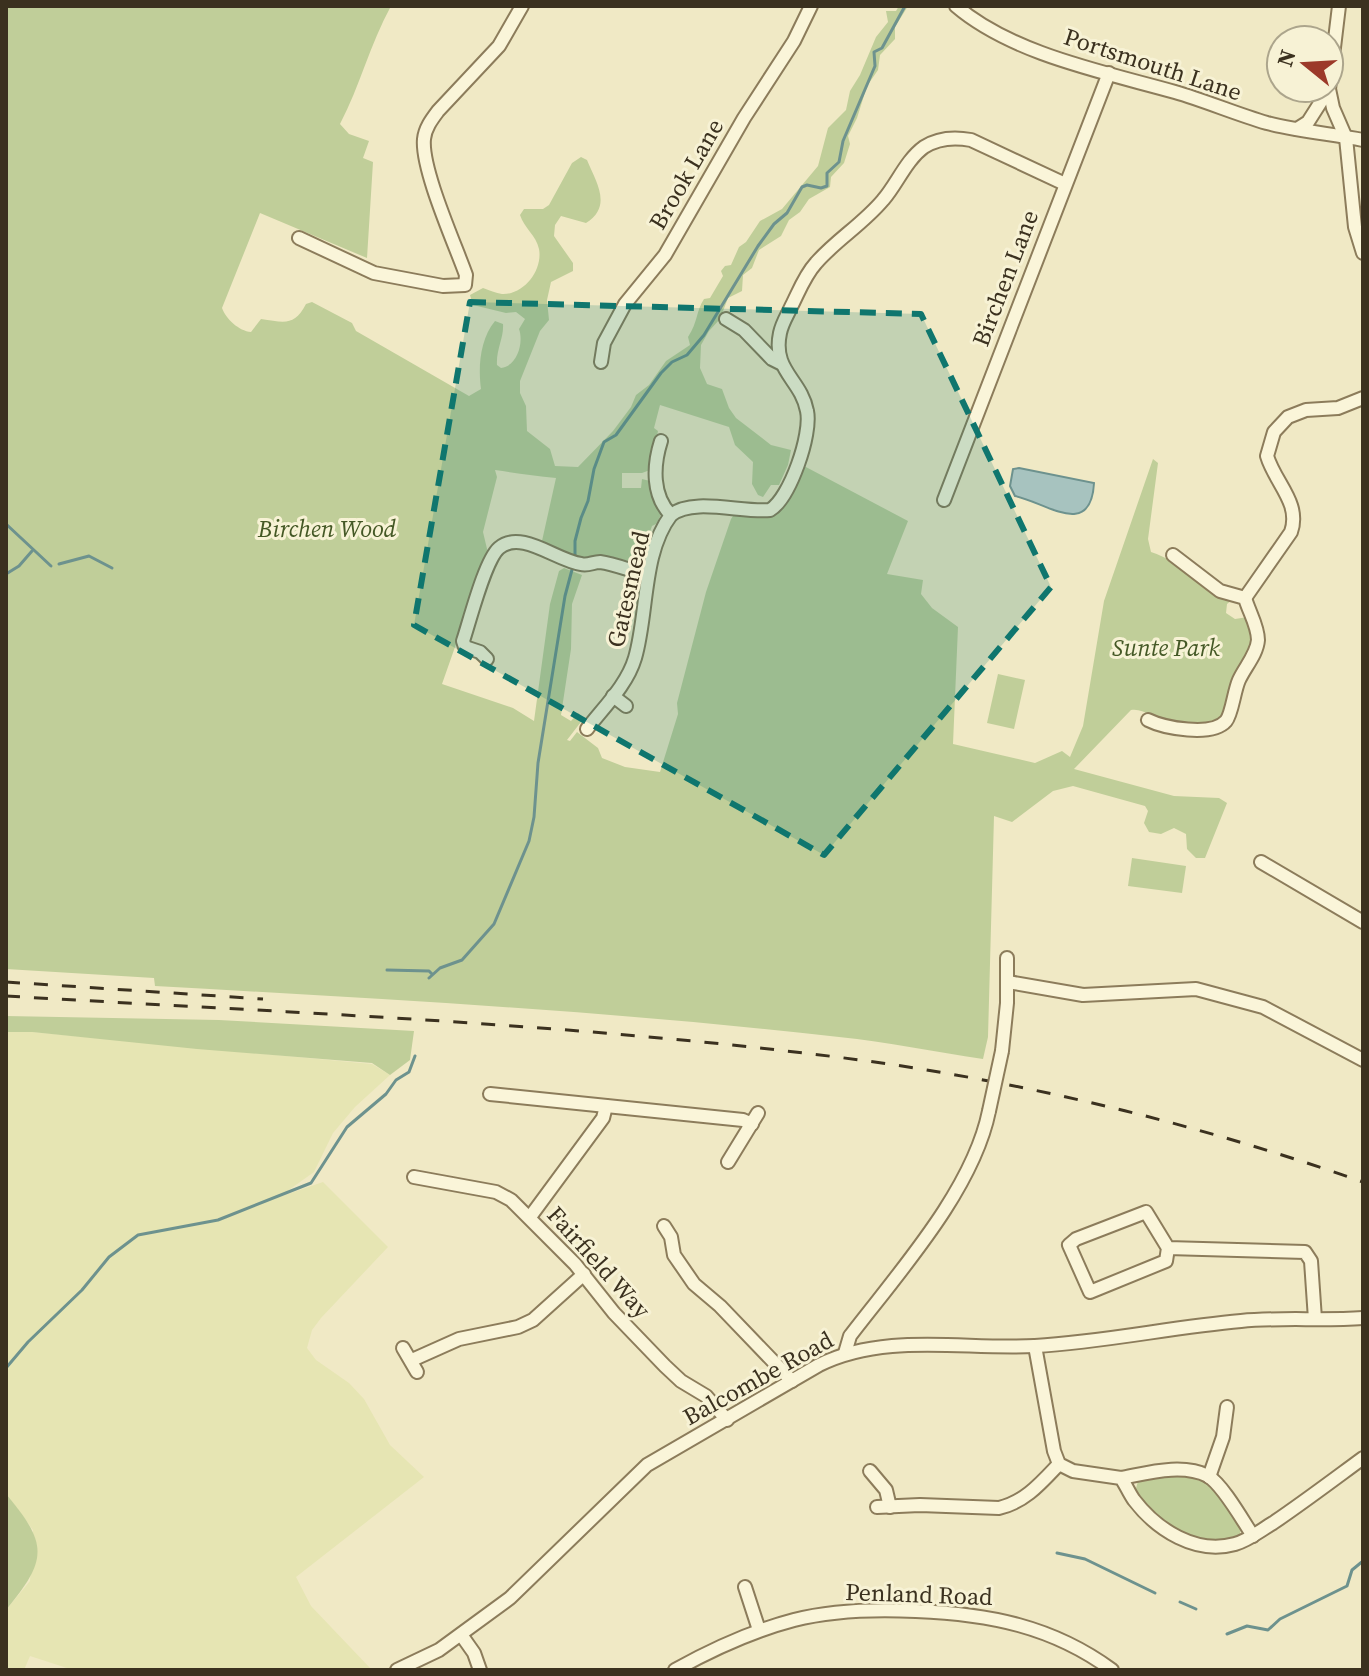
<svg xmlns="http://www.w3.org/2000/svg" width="1369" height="1676" viewBox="0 0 1369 1676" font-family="'Source Serif 4',serif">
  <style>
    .farmland { fill: #e6e5b3 }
    .green { fill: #c0ce99 }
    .water { fill: #a7c3bf; stroke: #6d928e; stroke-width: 2 }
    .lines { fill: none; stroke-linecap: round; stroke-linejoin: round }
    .stream { stroke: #6d928e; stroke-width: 3 }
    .minor-casing { stroke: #8c7c5b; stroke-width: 16 }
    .minor { stroke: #faf5d9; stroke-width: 12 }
    .rail { stroke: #3b311f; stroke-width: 3; stroke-dasharray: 14 14; stroke-linecap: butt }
    .minor-bridge-casing { stroke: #8c7c5b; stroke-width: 16; stroke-linecap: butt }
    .minor-bridge { stroke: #faf5d9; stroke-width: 12 }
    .marked { fill: #0f766e; fill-opacity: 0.2; stroke: #0f766e; stroke-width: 6; stroke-dasharray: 16 10; stroke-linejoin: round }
    .labels { text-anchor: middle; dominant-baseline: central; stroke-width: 6; stroke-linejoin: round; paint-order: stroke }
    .street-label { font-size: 24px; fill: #3b311f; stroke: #f7f2d5 }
    .park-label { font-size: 24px; font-style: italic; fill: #445825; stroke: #f7f2d5 }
  </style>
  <rect width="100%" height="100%" fill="#f0e9c5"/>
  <path class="farmland" d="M6,1032h26l340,32 18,11 -35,32 -22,26 -19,39 -35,25 44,-15 65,65 -67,71 -9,12 -5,18 9,12 33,23 15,16 26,46 34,32 -128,100 15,29 59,62 -3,2h-294l-43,-14 -6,14h-18v-60l24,-29 3,-51 -27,-36z"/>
  <g class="green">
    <path d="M6,6h385c-21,38 -31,80 -51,118l9,10 20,7 -6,17 10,4 -6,96 -107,-45 -38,95c4,11 17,23 29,24l10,-13c23,3 33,8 45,-15l6,-2 40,21 4,8 113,65 12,-7c-3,-22 -1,-50 14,-68l8,3c1,14 -7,25 -6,41l4,3c16,-2 23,-25 18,-39l6,-10 -9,-7 -10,1 -33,-8 -3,-10 13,-7c6,2 13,5 19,6 22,1 41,-24 37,-45 -3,-14 -15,-21 -19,-34l4,-6h19l6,-4 23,-42 9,-6 6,3c9,22 26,46 -1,63l-25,-7 -6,9 -1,11 19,27v8l-22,11 -4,18 2,20 -9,11 -20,50v12l6,13 1,25 23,18 5,17 23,1 35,-36 18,-24 5,-12 13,-10 17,-24 24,-16 -2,-8c10,-15 8,-26 16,-38l6,-1 13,-22 -2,-5 4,-5 6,-1 8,-18 7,-5 14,-21 22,-12 36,-43 10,-38 18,-18 4,-19 10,-16 16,-38 12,-15 -2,-11h10l3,-5h9l-13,21v12l-15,16 -2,15 -11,16 -10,32 -9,18 2,8 -6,19 -13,14 -1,10 -21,12 -9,13 -11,8 -8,16 -22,14 -7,18 -9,7 -1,16 -14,7 -8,21 -11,12 -8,14 -1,23 7,16 15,5 7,19 7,10 35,27 20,5 -3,15 -9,20h-8l-8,12 -5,-2 -6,-11 1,-22 -18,-17 -6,-18 -69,-22 -6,23 4,3 -8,39 -8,3h-20v15h19l1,-9 8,2 13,30 -7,13 -4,2 -7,20 3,4 -4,11 -4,3 -31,-8 -30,4 -37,-19 14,-63c-21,-2 -40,-5 -61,-8l2,7 -14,55 5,21 -46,131 71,24 21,13 16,-117 9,-33 5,-3 18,7 -10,29 -1,45 -10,66 10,6 7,-8 6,5 -17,22 3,1 7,-9 21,16 4,10 23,9 35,5 18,-58 -1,-11 29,-111 25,-73 2,-3 28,1 19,-7 15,-28 3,1 6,-17 104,55 -21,53 36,6 -2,14 11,14 26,19 -5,117 82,19 27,-12 8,6 13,-31 21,-125 49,-142 5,4 -10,76 3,13c31,10 52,35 81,48l-5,4 -1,9 9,6 13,-2c9,29 -2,33 -12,58 -3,7 -7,15 -8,23 -2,6 -1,12 -4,18 -9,14 -45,10 -58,6 -12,-4 -23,-14 -35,-12l-57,59 100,27 45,2 8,5 -22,55h-9l-9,-9 -1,-15 -12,-6 -13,6 -12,-2 -5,-9 4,-12 -3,-5 -72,-20 -20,5 -41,31 -18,-6 -6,221 -5,22c-48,-7 -96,-17 -144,-22 -227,-26 -456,-38 -684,-51l-1,-8 -148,-9z"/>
    <path d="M998,674l27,6 -11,49 -27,-6z"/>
    <path d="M1132,858l54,8 -4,27 -54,-7z"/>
    <path d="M6,1016l213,4 195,11 -4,29 -20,15 -18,-12 -175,-14 -165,-17h-26z"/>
    <path d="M1189,1476l18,6 35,44 -3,11 -5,4c-12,0 -27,3 -39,0 -17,-4 -53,-34 -60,-49l3,-11 6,-4z"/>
    <path d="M6,1494c43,51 41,66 0,116z"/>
  </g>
  <path class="water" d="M1019,468l75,15c-3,57 -49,19 -79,13l-5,-10 3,-17z"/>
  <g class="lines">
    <g class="stream">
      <path d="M6,524l45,42"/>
      <path d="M575,559v-18l6,-23 7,-17 6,-32 10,-27 12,-7 45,-62 11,-11 15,-7 17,-20 54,-89 16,-22 13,-11 15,-26 5,-2 14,3 6,-2v-13l12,-11 4,-21 32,-75 -1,-14 8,-4 23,-42"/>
      <path d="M59,564l30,-8 23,12"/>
      <path d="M6,574l13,-8 13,-15"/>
      <path d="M387,970l42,1 3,3"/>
      <path d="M429,978l11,-10 22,-8 32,-36 35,-83 5,-24 4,-54 27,-167 8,-30"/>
      <path d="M6,1368l22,-26 54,-52 27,-33 29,-22 80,-15 93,-37 36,-56 39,-33 10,-14 13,-8 6,-16"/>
      <path d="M1057,1553l28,6 70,34"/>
      <path d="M1180,1602l16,7"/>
      <path d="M1227,1634l20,-8 21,4 12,-11 67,-33 5,-16 11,-9"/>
    </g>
    <defs>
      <g id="minor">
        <path d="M956,6c56,48 148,66 219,86 31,9 61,22 92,31 31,8 65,11 96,17"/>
        <path d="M1339,6l-10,83 4,19 13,30 9,89 8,26"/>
        <path d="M1297,129l11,-7 21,-33"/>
        <path d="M299,238l75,35 69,13 22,-1 1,-10c-11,-31 -45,-106 -42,-136 1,-11 8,-20 14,-28l61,-65 23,-40"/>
        <path d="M726,319l18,11 28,29 8,4"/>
        <path d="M601,362l3,-19 21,-39 40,-49 79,-137 50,-77 17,-35"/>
        <path d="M661,441c-8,25 -9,55 10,74"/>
        <path d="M944,500l165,-427"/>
        <path d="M1245,598l46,-66c10,-29 -16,-49 -24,-76l7,-24 14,-15 18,-7 32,-2 25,-10"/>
        <path d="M487,659l-7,-7 -15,-5 -2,-6c7,-21 22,-81 36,-93 22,-19 58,13 82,16 7,2 12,-2 19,-2 16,2 33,10 48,13"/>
        <path d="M613,696l13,10"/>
        <path d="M1148,720c16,8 64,17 78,1 6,-7 8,-30 13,-41 6,-13 18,-26 19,-40 0,-14 -9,-28 -13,-42l-25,-7 -47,-36"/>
        <path d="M587,729c17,-22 40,-44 48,-71 13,-44 7,-105 36,-143 22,-18 71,-2 99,-5 20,-12 42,-76 37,-99 -6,-32 -35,-40 -27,-78 2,-10 8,-19 12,-28 7,-14 13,-30 24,-42 20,-23 47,-39 67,-63 14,-16 23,-40 41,-53 14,-9 31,-10 47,-7l94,44"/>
        <path d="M1261,862l102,60"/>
        <path d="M1008,982l75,13 113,-6 67,18 100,53"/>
        <path d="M1002,1051l5,-48v-45"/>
        <path d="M490,1094l253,26 9,4"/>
        <path d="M728,1162l30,-49"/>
        <path d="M414,1177l82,15 15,8 64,64 39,49 51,53 16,15 25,15 21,24"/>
        <path d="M530,1217l73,-99 3,-12"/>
        <path d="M664,1226l7,11 3,18 20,29 26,22 72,75"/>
        <path d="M1168,1248l-22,-36 -70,27 -7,6 21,47 76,-31 2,-13 137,4 6,9 4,58"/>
        <path d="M1035,1346l19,105 5,13 14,7 48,7c5,7 8,15 13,22 23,30 62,55 101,44 14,-4 26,-14 38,-21 31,-21 60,-43 90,-65"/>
        <path d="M403,1348l14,24"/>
        <path d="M845,1353l5,-17c49,-64 123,-146 139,-225"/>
        <path d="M412,1360l47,-21 59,-12 15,-7 51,-46"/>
        <path d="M870,1471l16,19 4,17"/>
        <path d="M1209,1477l14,-40 4,-30"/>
        <path d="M1121,1478c27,-5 61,-15 87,-2 15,9 35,45 45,60"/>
        <path d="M877,1507l43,-2 79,3c26,-6 42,-25 60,-44"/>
        <path d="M745,1587l14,43"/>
        <path d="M462,1636l12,17 6,17"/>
        <path d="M397,1670l42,-20 71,-52 137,-133 172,-100c66,-33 145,-15 216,-19 70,-4 137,-19 206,-25 40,-4 81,0 122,-3"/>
        <path d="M675,1670c38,-21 77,-39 119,-50 39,-10 81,-11 122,-9 73,3 136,15 196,59"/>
      </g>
    </defs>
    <use href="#minor" class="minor-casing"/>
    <use href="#minor" class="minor"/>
    <g class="rail">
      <path d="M6,982l257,17"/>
      <path d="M6,996c285,17 571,27 854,64 170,23 341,65 503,122"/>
    </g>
    <defs>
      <path id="minor-bridge" d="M989,1111l13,-60"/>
    </defs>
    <use href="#minor-bridge" class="minor-bridge-casing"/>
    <use href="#minor-bridge" class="minor-bridge"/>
  </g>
  <path class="marked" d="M470,302l451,12 130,273 -227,268 -410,-230z"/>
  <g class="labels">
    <g class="street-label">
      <text transform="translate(1153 64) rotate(18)">Portsmouth Lane</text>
      <text transform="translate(686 174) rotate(-60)">Brook Lane</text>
      <text transform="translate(1005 278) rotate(-69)">Birchen Lane</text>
      <text transform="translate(628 589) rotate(-77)">Gatesmead</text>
      <text transform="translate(599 1262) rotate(48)">Fairfield Way</text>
      <text transform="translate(758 1378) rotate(-29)">Balcombe Road</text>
      <text transform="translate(919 1594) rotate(2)">Penland Road</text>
    </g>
    <g class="park-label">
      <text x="327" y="528">Birchen Wood</text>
      <text x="1166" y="647">Sunte Park</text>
    </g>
  </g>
  <rect width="1369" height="1676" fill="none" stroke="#3b311f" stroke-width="16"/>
  <g transform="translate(1305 64) rotate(288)"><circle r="38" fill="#f7f2d5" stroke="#aca58c" stroke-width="2"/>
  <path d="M0-6L14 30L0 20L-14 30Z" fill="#9c3929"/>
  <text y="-12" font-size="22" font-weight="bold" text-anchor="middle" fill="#3b311f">N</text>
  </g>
</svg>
